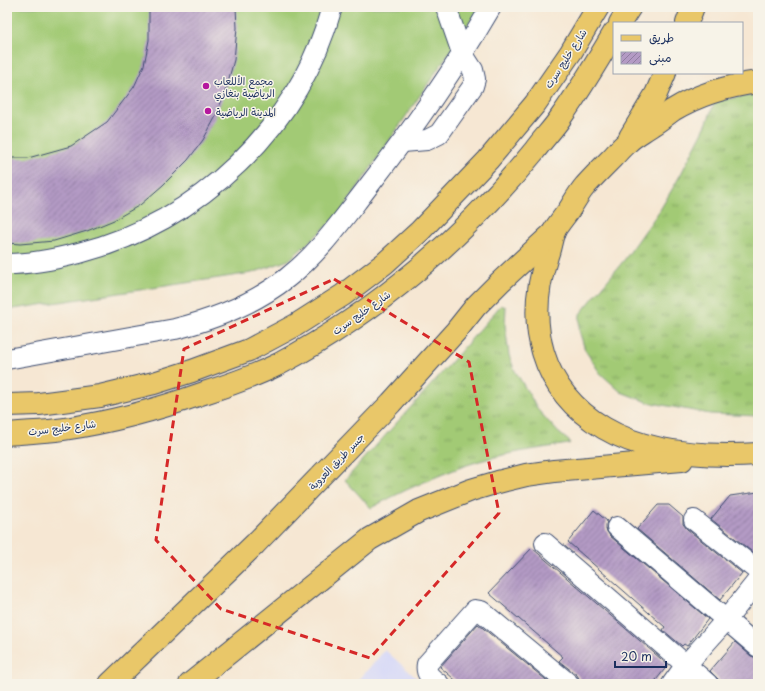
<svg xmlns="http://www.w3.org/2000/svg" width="765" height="691" viewBox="0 0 765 691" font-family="'Playpen Sans','Playpen Sans Arabic',sans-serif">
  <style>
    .built { fill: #d6d8f8 }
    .grass { fill: url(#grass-tufts); stroke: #5e7c6a }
    .pitch { fill: #a2ca75; stroke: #5e7c6a }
    .building { fill: url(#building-hatch) }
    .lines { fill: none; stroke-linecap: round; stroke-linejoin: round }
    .minor-casing { stroke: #3c4b70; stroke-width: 22 }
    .major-casing { stroke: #3c4b70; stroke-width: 24 }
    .highway-casing { stroke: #3c4b70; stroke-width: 24 }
    .minor { stroke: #fff; stroke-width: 20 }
    .major { stroke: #e9c769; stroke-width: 22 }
    .highway { stroke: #e9c769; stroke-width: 22 }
    .marked { fill: none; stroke: #d62828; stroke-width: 3; stroke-dasharray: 8 5; stroke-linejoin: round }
    .poi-dot { fill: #b5179e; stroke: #f7f3e8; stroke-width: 1.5 }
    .labels { text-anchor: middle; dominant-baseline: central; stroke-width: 3; stroke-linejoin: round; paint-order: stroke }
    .street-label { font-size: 10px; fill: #1b2f5e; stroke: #f7f3e8 }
    .poi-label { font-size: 10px; fill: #1b2f5e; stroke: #f7f3e8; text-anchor: start }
  </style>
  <defs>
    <pattern id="grass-tufts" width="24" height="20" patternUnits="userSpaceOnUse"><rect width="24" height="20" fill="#a2ca75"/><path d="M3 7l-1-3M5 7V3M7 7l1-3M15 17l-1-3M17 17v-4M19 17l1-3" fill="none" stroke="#83a463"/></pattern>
    <pattern id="building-hatch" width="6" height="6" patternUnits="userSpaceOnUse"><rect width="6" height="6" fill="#b39ac4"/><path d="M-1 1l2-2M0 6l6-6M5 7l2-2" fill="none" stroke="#917ea2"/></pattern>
  </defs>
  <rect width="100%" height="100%" fill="#f7f3e8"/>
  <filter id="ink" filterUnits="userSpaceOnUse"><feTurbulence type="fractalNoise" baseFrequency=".025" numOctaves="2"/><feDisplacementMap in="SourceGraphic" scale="8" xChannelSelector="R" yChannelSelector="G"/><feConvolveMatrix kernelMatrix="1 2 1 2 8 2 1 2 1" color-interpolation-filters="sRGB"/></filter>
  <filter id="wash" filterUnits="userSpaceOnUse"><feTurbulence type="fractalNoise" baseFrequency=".012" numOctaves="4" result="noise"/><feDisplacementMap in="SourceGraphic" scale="16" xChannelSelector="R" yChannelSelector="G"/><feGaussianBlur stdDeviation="0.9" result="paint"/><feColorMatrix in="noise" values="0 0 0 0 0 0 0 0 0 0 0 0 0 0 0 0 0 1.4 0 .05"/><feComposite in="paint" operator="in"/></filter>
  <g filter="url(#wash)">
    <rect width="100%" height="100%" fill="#f6e7d3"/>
    <path class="built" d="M385,650l38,34h-68z"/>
    <g class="grass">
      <path d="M758,94v322l-48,-2 -63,-12 -26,-10 -21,-19 -15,-23 -6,-20 1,-16 45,-55 35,-49 21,-36 25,-49 9,-24z"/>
      <path d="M501,305l5,2 -1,18 4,30 5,14 25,42 19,21 12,10 -1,2c-34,5 -70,10 -102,21 -33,12 -65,26 -96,43l-26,-28 103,-114z"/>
    </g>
    <path class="pitch" d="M7,7h473l-141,208 -50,45 -37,13 -245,37z"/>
    <g id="blocks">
      <g class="building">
        <path d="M149,7h87l1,21 -3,32 -8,29 -11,29 -12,22 -15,20 -25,25 -23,20 -26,15 -27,11 -33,10 -34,3 -13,-1v-85h21l43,-12 36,-24 27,-35 10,-22 5,-25z"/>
        <path d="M758,492v61l-2,2 -45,-36 19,-23z"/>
        <path d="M658,505h11l14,12v7l4,5 55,44 -22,27 -83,-71z"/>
        <path d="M594,510l13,11 -1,4v5l4,6 98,83 -21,27 -3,-2 -2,2 -19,-16 2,-3 -97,-85z"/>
        <path d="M532,548l136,117 -15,19h-73v-4l-3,-5 -18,-14 4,-4 -74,-64z"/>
        <path d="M478,624l73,60h-91l-20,-17z"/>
        <path d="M735,642l16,14 7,2v26h-39v-4l-9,-9z"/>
      </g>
    </g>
  </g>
  <g filter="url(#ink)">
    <use href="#blocks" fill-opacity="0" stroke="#3c4b70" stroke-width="1"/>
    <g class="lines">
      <defs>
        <g id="minor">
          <path d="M403,142l24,-2 12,-6 34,-48 2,-7 -2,-9 -11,-17 -16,-46"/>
          <path d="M7,264c24,0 49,-5 72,-11 120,-31 220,-126 253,-246"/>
          <path d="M7,359l168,-30c40,-10 79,-25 112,-51 31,-24 53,-55 77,-86 46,-59 89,-120 127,-185"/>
          <path d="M694,520l64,51"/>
          <path d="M617,527l141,120"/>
          <path d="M545,543l163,141"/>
          <path d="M439,684c-8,-6 -14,-10 -12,-20l48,-54 6,1 88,73"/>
          <path d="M672,684l13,-18 41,-46 32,-40"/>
        </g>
        <g id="major">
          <path d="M620,23l10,-16"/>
          <path d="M7,405l32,-1 61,-8 54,-13 38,-12 57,-21 47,-25 47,-30 42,-32 35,-32 68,-71 47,-56 36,-52 27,-45"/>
          <path d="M7,434c19,-2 38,-2 57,-5 48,-7 95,-20 140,-36 25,-8 51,-17 75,-29 98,-52 186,-128 256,-214 8,-11 18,-21 26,-33 19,-27 36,-55 53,-84"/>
        </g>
        <g id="highway">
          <path d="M687,23l6,-16"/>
          <path d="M758,82c-30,4 -59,12 -85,28 -7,5 -14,11 -21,15 -8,6 -17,10 -24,17 -6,4 -11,11 -16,16 -9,9 -18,18 -27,28 -6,7 -11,16 -16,24 -5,7 -11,14 -15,21 -3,8 -4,17 -7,25 -22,67 -7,134 57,172 44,26 104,29 154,26"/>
          <path d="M630,137l26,-43 9,-21"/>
          <path d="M110,684l145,-140 136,-141 65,-72 20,-25 24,-24 54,-50"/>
          <path d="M190,684l180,-145 49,-28 52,-21 27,-8 28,-7 28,-4 128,-11"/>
        </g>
      </defs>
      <use href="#minor" class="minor-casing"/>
      <use href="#major" class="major-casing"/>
      <use href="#highway" class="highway-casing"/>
      <use href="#minor" class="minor"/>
      <use href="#major" class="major"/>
      <use href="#highway" class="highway"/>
    </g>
  </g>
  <path class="marked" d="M334,279l135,83 30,151 -129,145 -149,-49 -65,-69 28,-191z"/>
  <g class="poi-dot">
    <circle cx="206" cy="86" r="4"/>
    <circle cx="208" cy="111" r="4"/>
  </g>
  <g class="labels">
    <g class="street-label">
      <text transform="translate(565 58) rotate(-57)">شارع خليج سرت</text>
      <text transform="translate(361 312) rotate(-35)">شارع خليج سرت</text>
      <text transform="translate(62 427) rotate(-7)">شارع خليج سرت</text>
      <text transform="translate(336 461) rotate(-46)">جسر طريق العروبة</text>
    </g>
    <g class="poi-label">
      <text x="214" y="80">مجمع الأللعاب<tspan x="214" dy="12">الرياضية بنغازي</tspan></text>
      <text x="216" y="111">المدينة الرياضية</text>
    </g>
  </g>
  <rect width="765" height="691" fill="none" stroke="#f7f3e8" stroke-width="24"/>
  <rect x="613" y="22" width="130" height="52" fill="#f7f3e8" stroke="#9fa5b1"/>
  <rect x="621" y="35" width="20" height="6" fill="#e9c769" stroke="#9fa5b1"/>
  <text x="649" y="42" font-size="12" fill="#1b2f5e">طريق</text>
  <rect x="621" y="52" width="20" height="12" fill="url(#building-hatch)" stroke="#9fa5b1"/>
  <text x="649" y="62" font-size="12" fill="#1b2f5e">مبنى</text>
  <path d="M615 661v6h51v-6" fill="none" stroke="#1b2f5e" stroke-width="2"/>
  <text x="621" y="661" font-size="12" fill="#1b2f5e" stroke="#f7f3e8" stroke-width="3" paint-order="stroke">20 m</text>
</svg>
